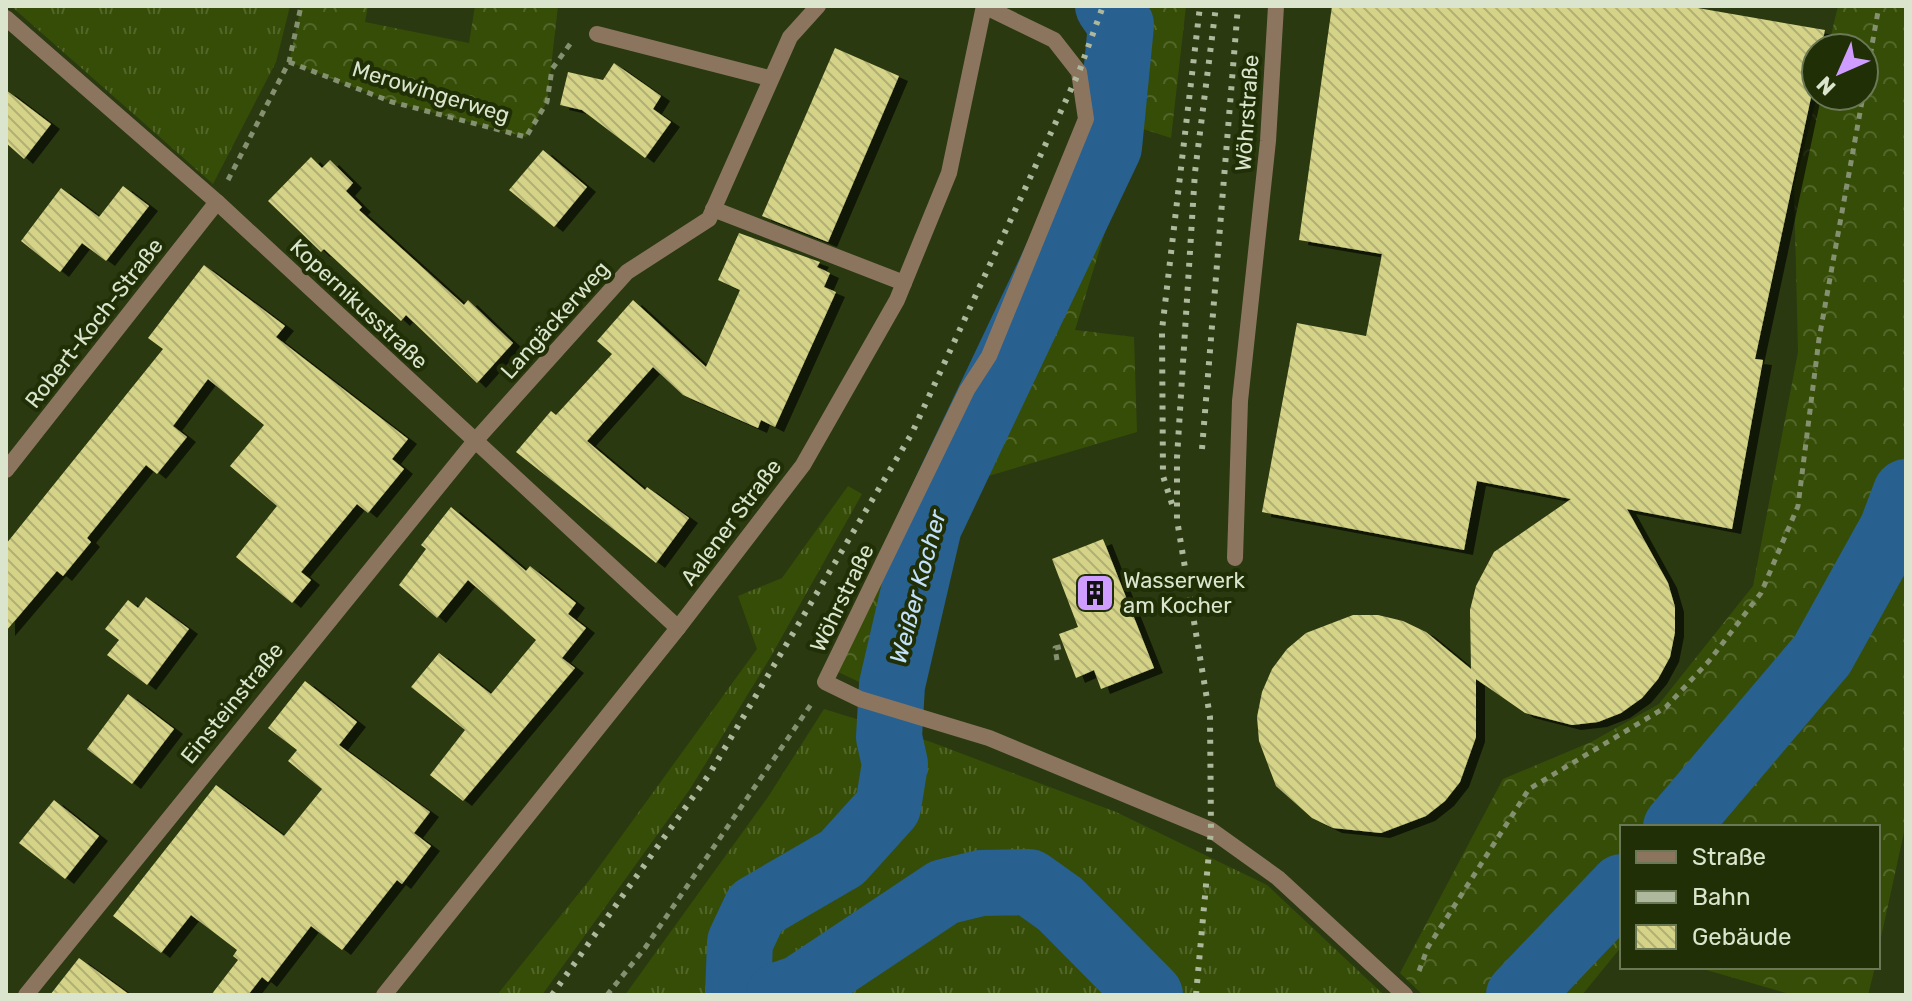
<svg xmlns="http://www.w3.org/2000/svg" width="1912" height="1001" viewBox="0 0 1912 1001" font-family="Rubik,sans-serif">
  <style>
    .grass { fill: url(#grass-tufts) }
    .forest { fill: url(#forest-crowns) }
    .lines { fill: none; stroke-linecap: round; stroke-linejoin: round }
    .canal { stroke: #28608f; stroke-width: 38 }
    .river { stroke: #28608f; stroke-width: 66 }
    .building { fill: url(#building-back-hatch); filter: url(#shadow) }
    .path { stroke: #849070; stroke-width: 5; stroke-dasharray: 6 6; stroke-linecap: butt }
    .service { stroke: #8c755f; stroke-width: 16 }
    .minor { stroke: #8c755f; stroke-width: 16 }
    .tertiary { stroke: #8c755f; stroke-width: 16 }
    .rail { stroke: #adb89c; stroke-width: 6; stroke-dasharray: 4 8; stroke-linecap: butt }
    .labels { text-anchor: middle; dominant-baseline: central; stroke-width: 8; stroke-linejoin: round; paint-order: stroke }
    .street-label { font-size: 22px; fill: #dbe5ce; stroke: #202f05 }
    .poi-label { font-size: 22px; fill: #dbe5ce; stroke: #202f05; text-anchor: start }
    .water-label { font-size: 24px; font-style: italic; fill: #c3e1fd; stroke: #202f05 }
  </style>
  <defs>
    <pattern id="grass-tufts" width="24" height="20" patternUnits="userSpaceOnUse" patternTransform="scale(2)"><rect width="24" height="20" fill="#364d07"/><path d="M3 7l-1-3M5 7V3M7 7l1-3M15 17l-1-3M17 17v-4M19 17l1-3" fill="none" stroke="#52662a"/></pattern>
    <pattern id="forest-crowns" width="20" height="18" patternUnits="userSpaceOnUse" patternTransform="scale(2)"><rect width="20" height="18" fill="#364d07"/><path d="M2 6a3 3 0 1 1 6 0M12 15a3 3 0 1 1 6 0" fill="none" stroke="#52662a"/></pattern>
    <pattern id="building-back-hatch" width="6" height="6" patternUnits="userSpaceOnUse" patternTransform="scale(2)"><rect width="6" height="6" fill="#d5d388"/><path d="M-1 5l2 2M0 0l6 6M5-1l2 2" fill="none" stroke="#b0b076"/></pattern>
    <filter id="shadow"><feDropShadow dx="9" dy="5" stdDeviation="0" flood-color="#0009"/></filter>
  </defs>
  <rect width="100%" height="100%" fill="#2a3910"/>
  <g class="grass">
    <path d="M11,6h279l-14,56 -63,122z"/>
    <path d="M848,486l14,8 -92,164 -80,131 -148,206h-45l94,-117 166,-229 -19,-53 44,-18z"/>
    <path d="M824,709l107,33 185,70 151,73 117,110h-759l143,-198z"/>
  </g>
  <g class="forest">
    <path d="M301,6h67l-3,16 104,21 6,-37h83l-11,96 -21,35 -134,-35 -103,-40z"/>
    <path d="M1109,6h77l-15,132 -34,-11 -62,203 59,7 3,95 -179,53 -82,205 -40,-19 136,-280 12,-4 63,-125 18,-62 26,-66 -3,-68z"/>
    <path d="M1838,6h68v817l-28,128v-124h-256v119l-40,49h-159l-23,-22 103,-194 88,-37 68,-38 94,-118 45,-234 -4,-165 23,-91h47v-48h-36z"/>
    <path d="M1696,967h179l-7,28h-75z"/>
  </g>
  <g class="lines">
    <path class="canal" d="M1525,995l1,-4"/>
    <g class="river">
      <path d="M1676,827l146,-172 70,-126 14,-37"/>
      <path d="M738,995l2,-53 16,-34 86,-50 46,-51 7,-43 -6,-27 3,-52 37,-159 180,-379 12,-122 -13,-19"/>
      <path d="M779,995l21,-7 144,-96 37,-9 48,-1 31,22 90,91"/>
      <path d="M1519,995l103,-108"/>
    </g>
  </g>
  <g class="building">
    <path d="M1332,6h354l139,24 -4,18h-5v26l-61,285 8,1 -31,169 -105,-20 41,74 7,24v25l-5,25 -12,22 -16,19 -21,15 -23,9 -26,3 -47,-12 -49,-34v58l-16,45 -15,19 -19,15 -45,17 -48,-5 -21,-10 -36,-32 -17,-45 -2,-24 5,-25 10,-23 15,-20 19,-16 47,-18h25l25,6 23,11 45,37 -1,-59 6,-24 18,-34 77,-53 -94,-18 -13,69 -202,-38 35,-189 69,13 16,-82 -83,-14z"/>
    <path d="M835,48l64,28 -71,166 -66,-26z"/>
    <path d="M614,63l47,33 -8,13 18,13 -26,36 -63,-48 -22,-5 8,-33 35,8z"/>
    <path d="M6,90l45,34 -27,35 -18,-16z"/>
    <path d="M543,150l44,37 -33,40 -45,-37z"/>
    <path d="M311,157l11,11 8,-8 23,23 -7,8 16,16 -3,3 105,95 4,-5 45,43 -36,40 -71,-68 -5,6 -77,-72 -3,3 -53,-51z"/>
    <path d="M123,186l26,20 -43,55 -24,-18 -22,29 -39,-31 40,-53 38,29z"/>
    <path d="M739,233l81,29 -3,5 13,6 -6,14 12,5 -61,135 -14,-7 -3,8 -75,-33 -30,-28 -66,74 58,49 2,-3 42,31 -33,45 -140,-111 35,-41 5,4 56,-61 -15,-13 36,-41 73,67 34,-77 -22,-10z"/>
    <path d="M204,265l81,61 -9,11 132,102 -16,20 12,10 -36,44 -11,-9 -56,68 10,8 -19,23 -56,-46 41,-51 -47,-40 34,-41 -56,-46 -35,47 14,11 -30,37 -11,-9 -59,73 4,4 -28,34 -6,-5 -51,60v-87l157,-195 -15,-11z"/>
    <path d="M451,507l75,64 4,-5 46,37 -8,11 18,14 -24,30 13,10 -112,133 -33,-26 35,-45 -54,-43 28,-34 52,41 45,-54 -68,-60 -31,38 -38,-33 27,-36 -5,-4z"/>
    <path d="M1103,539l51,129 -53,21 -7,-19 -18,8 -17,-44 19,-7 -26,-68z"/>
    <path d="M146,597l43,32 -42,56 -40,-30 12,-15 -14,-11 23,-29 10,8z"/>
    <path d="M305,681l52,41 -18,23 91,67 -16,21 17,13 -29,38 -5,-4 -55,70 -31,-24 -43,56 -6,-5 -14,18h-37l27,-35 -5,-4 4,-6 -46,-35 -30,38 -48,-37 103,-131 68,51 38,-47 -34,-28 9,-11 -29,-22z"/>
    <path d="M128,694l46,35 -42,55 -45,-35z"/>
    <path d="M54,800l45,36 -34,43 -46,-36z"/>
    <path d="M79,958l51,37h-80z"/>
  </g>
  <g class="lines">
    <g class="path">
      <path d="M289,62l103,40 134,35 21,-35 5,-33 21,-29"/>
      <path d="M1864,90l15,-84"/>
      <path d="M228,180l61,-118 12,-56"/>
      <path d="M1057,660l-2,-12 9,-2"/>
      <path d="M1419,971l9,-24 101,-158 137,-82 43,-46 52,-68 37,-87 21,-167 44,-243"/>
      <path d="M607,995l38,-47 167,-245"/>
    </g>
    <g class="service">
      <path d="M984,6l70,34 25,32 7,47 -97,237 -22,34 -142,292 35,17 129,39 222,92 67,48 127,117"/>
      <path d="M713,209l191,74"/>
      <path d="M1235,558l5,-157 28,-260 8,-135"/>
    </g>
    <g class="minor">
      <path d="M6,18l211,184 461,426"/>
      <path d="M597,34l172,44"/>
      <path d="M6,470l211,-268"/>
      <path d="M26,995l449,-554 152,-169 82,-53 81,-182 28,-31"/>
    </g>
    <path class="tertiary" d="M384,995l294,-367 125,-163 94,-165 52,-127 35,-167"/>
    <g class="rail">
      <path d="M1202,449l36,-443"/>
      <path d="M1172,504l-9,-28 -1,-146 38,-324"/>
      <path d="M552,995l158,-222 202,-340 167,-361 24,-66"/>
      <path d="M1196,995l15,-165 -1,-113 -33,-197v-62l18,-286 21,-166"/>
    </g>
  </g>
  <defs>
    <symbol id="building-square" viewBox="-11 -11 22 22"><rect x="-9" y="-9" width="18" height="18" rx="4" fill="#cf9dff" stroke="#202f05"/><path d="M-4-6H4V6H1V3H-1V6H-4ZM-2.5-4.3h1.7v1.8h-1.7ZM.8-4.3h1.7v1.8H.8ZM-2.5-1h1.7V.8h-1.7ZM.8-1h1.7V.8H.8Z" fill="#111"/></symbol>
  </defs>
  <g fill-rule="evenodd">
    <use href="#building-square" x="1073" y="571" width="44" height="44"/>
  </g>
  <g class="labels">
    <g class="street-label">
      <text transform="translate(431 92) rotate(17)">Merowingerweg</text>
      <text transform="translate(1247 113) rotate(-86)">Wöhrstraße</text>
      <text transform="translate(359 304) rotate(43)">Kopernikusstraße</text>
      <text transform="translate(555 320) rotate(-48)">Langäckerweg</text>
      <text transform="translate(94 323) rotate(-52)">Robert-Koch-Straße</text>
      <text transform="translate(731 522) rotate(-53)">Aalener Straße</text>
      <text transform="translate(842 598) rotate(-64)">Wöhrstraße</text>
      <text transform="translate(232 703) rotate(-51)">Einsteinstraße</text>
    </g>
    <g class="poi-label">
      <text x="1123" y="580">Wasserwerk<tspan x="1123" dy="25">am Kocher</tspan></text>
    </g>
    <g class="water-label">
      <text transform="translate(918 587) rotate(-75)">Weißer Kocher</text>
    </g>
  </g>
  <rect width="1912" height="1001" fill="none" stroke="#dbe5ce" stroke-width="16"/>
  <rect x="1620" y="825" width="260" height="144" fill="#202f05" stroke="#6b7855" stroke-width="2"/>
  <rect x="1636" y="851" width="40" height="12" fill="#8c755f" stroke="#6b7855" stroke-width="2"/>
  <text x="1692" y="865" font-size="24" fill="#dbe5ce">Straße</text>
  <rect x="1636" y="891" width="40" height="12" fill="#adb89c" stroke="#6b7855" stroke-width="2"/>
  <text x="1692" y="905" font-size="24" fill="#dbe5ce">Bahn</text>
  <rect x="1636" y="925" width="40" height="24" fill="url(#building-back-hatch)" stroke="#6b7855" stroke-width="2"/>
  <text x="1692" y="945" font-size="24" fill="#dbe5ce">Gebäude</text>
  <g transform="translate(1840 72) rotate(225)"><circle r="38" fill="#202f05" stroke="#6b7855" stroke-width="2"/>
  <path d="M0-6L14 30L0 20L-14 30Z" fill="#cf9dff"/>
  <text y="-12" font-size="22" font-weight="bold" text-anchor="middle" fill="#dbe5ce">N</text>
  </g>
</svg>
